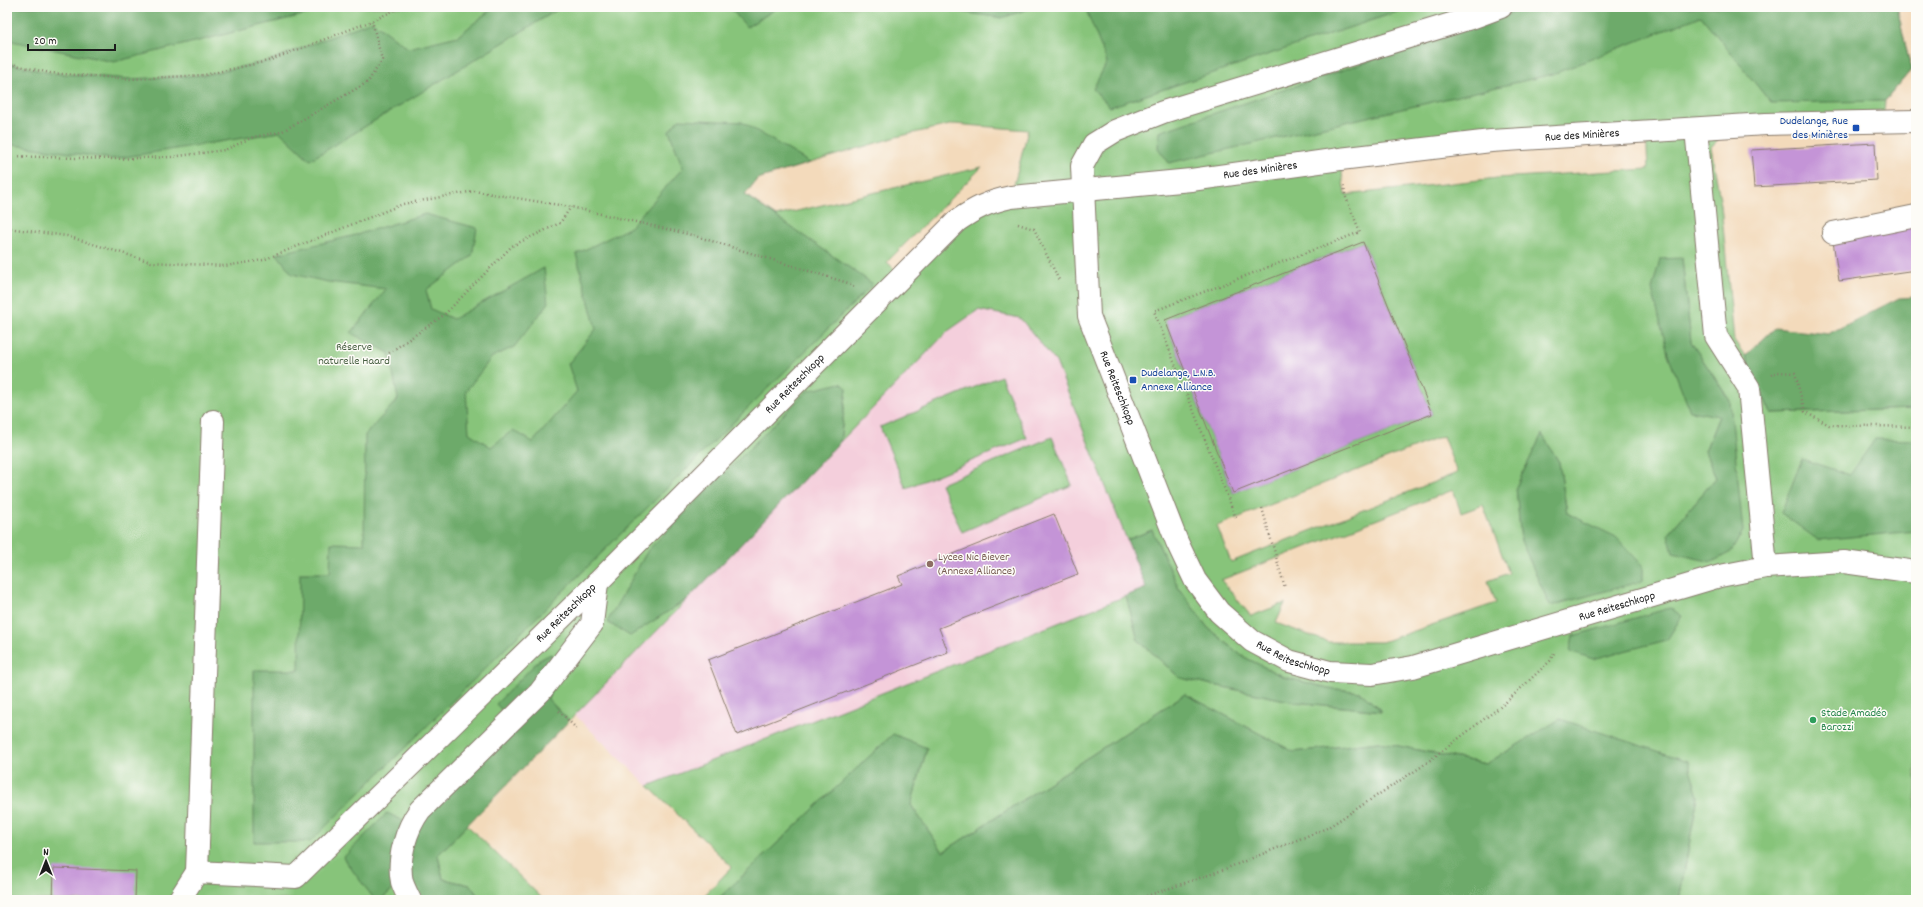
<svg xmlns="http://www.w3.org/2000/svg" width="1923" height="907" viewBox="0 0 1923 907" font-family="Dekko,sans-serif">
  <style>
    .built { fill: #f4cfdc }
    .green { fill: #87c47a; stroke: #52704b; fill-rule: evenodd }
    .forest { fill: #6daa6a; stroke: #446343 }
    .building { fill: #c494d7 }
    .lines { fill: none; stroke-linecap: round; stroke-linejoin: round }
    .minor-casing { stroke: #887b6c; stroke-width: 24 }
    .path { stroke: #887b6c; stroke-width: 2.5; stroke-dasharray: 1 3; stroke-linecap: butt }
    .minor { stroke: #fff; stroke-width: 22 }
    .transit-dot { fill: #1a4fb4; stroke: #fdfcf7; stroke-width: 1.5 }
    .education-dot { fill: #8d6e63; stroke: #fdfcf7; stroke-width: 1.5 }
    .leisure-dot { fill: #2e9e5b; stroke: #fdfcf7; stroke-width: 1.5 }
    .labels { text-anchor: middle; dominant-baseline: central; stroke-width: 3; stroke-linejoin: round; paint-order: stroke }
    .transit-label { font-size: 12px; fill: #164399; stroke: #fdfcf7; text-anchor: end }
    .street-label { font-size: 12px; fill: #1c1c1c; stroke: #fdfcf7 }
    .park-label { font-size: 12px; fill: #475f42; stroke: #fdfcf7 }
    .education-label { font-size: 12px; fill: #785e54; stroke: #fdfcf7; text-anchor: start }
    .leisure-label { font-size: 12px; fill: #27864d; stroke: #fdfcf7; text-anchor: start }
  </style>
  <rect width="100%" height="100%" fill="#fdfcf7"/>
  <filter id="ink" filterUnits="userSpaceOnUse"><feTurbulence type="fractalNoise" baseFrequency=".025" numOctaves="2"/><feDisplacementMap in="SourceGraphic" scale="8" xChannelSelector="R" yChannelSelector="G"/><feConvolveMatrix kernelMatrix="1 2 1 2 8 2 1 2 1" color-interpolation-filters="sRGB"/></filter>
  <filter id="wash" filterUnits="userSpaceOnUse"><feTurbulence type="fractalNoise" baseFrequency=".012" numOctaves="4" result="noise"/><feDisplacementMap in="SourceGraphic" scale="16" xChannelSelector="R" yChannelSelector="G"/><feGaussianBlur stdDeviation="0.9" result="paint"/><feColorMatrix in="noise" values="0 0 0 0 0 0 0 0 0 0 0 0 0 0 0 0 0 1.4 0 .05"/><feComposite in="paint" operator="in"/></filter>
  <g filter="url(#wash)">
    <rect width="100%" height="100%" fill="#f3dabb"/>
    <path class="built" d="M978,310l42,8 36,44 90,226 -498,198 -73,-71 373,-384z"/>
    <g class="green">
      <path d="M7,7h1890l14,63 -26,31 -2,21 -151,4 -21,21 10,58 13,135 11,16 26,57 145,-4v491h-237l19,-104 -138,-76 -74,44 -107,-22 -85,10 -109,-58 -242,158 -32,-47 16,-56 -34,-14 -176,165h-17l32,-33 -84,-81 478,-190 12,44 42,38 115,24 86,9 -21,-19 -32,-4 -44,-11 -42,-21 -34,-28 -29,-39 -27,-59 -25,10 -71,-178 -36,-44 -42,-8 -30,21 -108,111 7,-54 -217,247 59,-37 -120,123 -21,-22 10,-30 -8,-15 -39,66 -109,162 8,18h-403zM954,124l74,6 -17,67 -54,24 -55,55 -15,-14 95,-95 -206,49 -31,-21 12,-16 139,-42zM1646,132l2,37 -151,9 -152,17 -5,-36zM1363,242l69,172 -199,79 -68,-173zM1682,258l9,84 39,59 -18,161 -44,-28 48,-56 -11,-27 14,-35 -67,-127zM1542,435l17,27 8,51 -46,28 -5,-54zM1443,436l14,37 -226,89 -14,-36zM1453,490l8,23 22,-8 26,68 -21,8 8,22 -114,39h-54l-52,-19 9,-20 -34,13 -30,-36z"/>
      <path d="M1001,376l26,62 -121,50 -26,-61z"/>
      <path d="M1052,437l20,48 -110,47 -21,-48z"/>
      <path d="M467,825l77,75h-63l-11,-15 -27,-6 -5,-24z"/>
    </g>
    <g class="forest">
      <path d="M7,7h328l-221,55 -107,-22z"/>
      <path d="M494,7h68l-252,153 -30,-28 -167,27 -106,-15v-81l43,10 81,6 73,-4 64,-14 104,-40 36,27 50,-12z"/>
      <path d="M729,7h50l-32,20z"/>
      <path d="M927,7h107l-32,11z"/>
      <path d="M1085,7h327l-302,100 -17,-18 14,-27z"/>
      <path d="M1529,7h368l14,63 -26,31 -114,2 -70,-87 -148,58 -384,89 -11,-15 1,-16z"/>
      <path d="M679,119l63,3 68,41 -53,16 -12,16 128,89 -563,558h-56v-172h45l1,-97h30l1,-30 33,1 1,-109 33,-36 -9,-46 -38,-20 35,-44 -58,-7 -36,-8 -15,-20 79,-19 69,-21 52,14 -5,28 -46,34 5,19 22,10 91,-51 4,36 -34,43 -22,10 -26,34 3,42 22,14 22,-17 20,12 44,-51 -9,-27 28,-35 -20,-75 53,-26 54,-60 -14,-37z"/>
      <path d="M1682,258l9,84 39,59 13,130 -12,21 -19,10 -39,-9 -5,-19 48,-56 -11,-27 14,-35 -29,-5 -22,-57 -16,-65 8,-30z"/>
      <path d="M1916,297v112l-145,4 -26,-57 30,-28 53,6 71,-36z"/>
      <path d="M841,383l6,5 -7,54 -151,156 -59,38 -23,-14 41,-72 159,-159z"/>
      <path d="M1542,434l17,28 8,51 49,24 27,29v15l-93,25 -29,-65 -5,-54z"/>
      <path d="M1875,439l41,1v91l-98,9 -37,-27 21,-54 48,16z"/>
      <path d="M1152,530l27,59 29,39 34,28 42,21 44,11 32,4 22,19 -87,-9 -115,-24 -42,-38 -12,-44 20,-8 -19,-48z"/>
      <path d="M1670,608l12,8 -15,24 -74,19 -23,-8 3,-15z"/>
      <path d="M551,654l7,15 -10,30 21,22 -131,134 5,24 27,6 11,15h-71l-8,-18 -22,18h-5l-32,-42 44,-45 23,11 101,-104 -15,-16 43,-44z"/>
      <path d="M1185,694l109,58 85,-10 107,22 74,-45 128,42 10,35 -19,104h-962l176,-166 34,14 -16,57 32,47z"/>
    </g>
    <g id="blocks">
      <g class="building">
        <path d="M1875,143l2,37 -123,7 -3,-37z"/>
        <path d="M1916,226v44l-77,11 -6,-40z"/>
        <path d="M1363,242l69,172 -199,79 -68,-173z"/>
        <path d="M1054,514l24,60 -139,54 9,24 -211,83 -29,-75 194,-76 -4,-8z"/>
        <path d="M54,868l82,3 -1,29h-82z"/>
      </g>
    </g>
  </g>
  <g filter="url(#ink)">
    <use href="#blocks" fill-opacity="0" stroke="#887b6c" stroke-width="1"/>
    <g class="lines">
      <defs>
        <g id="minor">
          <path id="s1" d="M1501,7l-27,10 -311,95 -48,19 -21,13 -12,22 7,150 88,226 18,38 24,32 33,29 37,20 41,11 42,2 41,-7 307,-91 46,-9 78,-5 72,10"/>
          <path d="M1696,129l20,207 33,52 17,179"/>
          <path d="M1833,233l83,-17"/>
          <path d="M197,872l16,-451"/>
          <path id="s2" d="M179,900l18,-28 99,5 301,-294 360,-362c19,-13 31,-19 54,-24l180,-17 149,-21 151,-18 275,-17 150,-3"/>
          <path d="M410,900c-3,-6 -6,-12 -8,-18 -5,-23 4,-53 18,-72l120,-118 52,-68 5,-41"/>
        </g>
      </defs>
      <use href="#minor" class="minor-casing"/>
      <g class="path">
        <path d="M7,63l43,10 81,6 73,-4 64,-14 104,-40 29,-14"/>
        <path d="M7,156l106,3 58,-2 54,-7 28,-13 28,-5 87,-50 14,-22 -10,-39"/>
        <path d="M1018,224l16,5 26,53"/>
        <path d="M7,228l60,8 84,26 74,4 38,-6 140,-56 71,-13 97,16 121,28 156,48 6,5"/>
        <path d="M389,353l55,-38 68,-69 48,-23 11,-16"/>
        <path d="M1771,375l6,-3 18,1 10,39 24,13 87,2"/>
        <path d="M1262,508l23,80"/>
        <path d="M1236,518l-82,-207 206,-79 -15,-37 -1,-10"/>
        <path d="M559,711l18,18"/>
        <path d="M1135,900l85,-29 107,-43 94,-61 83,-63 46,-43 4,-8"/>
      </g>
      <use href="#minor" class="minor"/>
    </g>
  </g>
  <g class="transit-dot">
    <rect x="1852" y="124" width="8" height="8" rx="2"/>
    <rect x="1129" y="376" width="8" height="8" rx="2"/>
  </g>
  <circle class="education-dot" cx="930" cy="564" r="4"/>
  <circle class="leisure-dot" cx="1813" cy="720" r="4"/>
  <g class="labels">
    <g class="transit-label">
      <text x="1848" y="121">Dudelange, Rue<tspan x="1848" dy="14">des Minières</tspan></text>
      <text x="1141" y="373" text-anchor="start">Dudelange, L.N.B.<tspan x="1141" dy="14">Annexe Alliance</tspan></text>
    </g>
    <g class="street-label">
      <text stroke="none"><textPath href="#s2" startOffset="1698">Rue des Minières</textPath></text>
      <text stroke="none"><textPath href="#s2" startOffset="1374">Rue des Minières</textPath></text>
      <text stroke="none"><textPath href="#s2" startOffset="834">Rue Reiteschkopp</textPath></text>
      <text stroke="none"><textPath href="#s1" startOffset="683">Rue Reiteschkopp</textPath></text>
      <text stroke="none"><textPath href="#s1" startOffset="1355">Rue Reiteschkopp</textPath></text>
      <text stroke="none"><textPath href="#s2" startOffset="510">Rue Reiteschkopp</textPath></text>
      <text stroke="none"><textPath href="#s1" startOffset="1019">Rue Reiteschkopp</textPath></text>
    </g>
    <g class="park-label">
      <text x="354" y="347">Réserve<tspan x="354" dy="14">naturelle Haard</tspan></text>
    </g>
    <g class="education-label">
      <text x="938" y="557">Lycee Nic Biever<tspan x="938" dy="14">(Annexe Alliance)</tspan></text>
    </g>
    <g class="leisure-label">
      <text x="1821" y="713">Stade Amadéo<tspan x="1821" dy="14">Barozzi</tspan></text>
    </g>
  </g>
  <rect width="1923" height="907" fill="none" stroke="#fdfcf7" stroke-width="24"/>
  <g transform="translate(46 861)" stroke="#fdfcf7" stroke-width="3" paint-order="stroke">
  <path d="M0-3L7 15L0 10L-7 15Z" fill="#1c1c1c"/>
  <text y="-6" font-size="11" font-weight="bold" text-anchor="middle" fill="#1c1c1c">N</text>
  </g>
  <path d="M28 44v6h87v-6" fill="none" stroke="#1c1c1c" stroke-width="2"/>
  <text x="34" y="44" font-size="12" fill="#1c1c1c" stroke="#fdfcf7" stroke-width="3" paint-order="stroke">20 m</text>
</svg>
